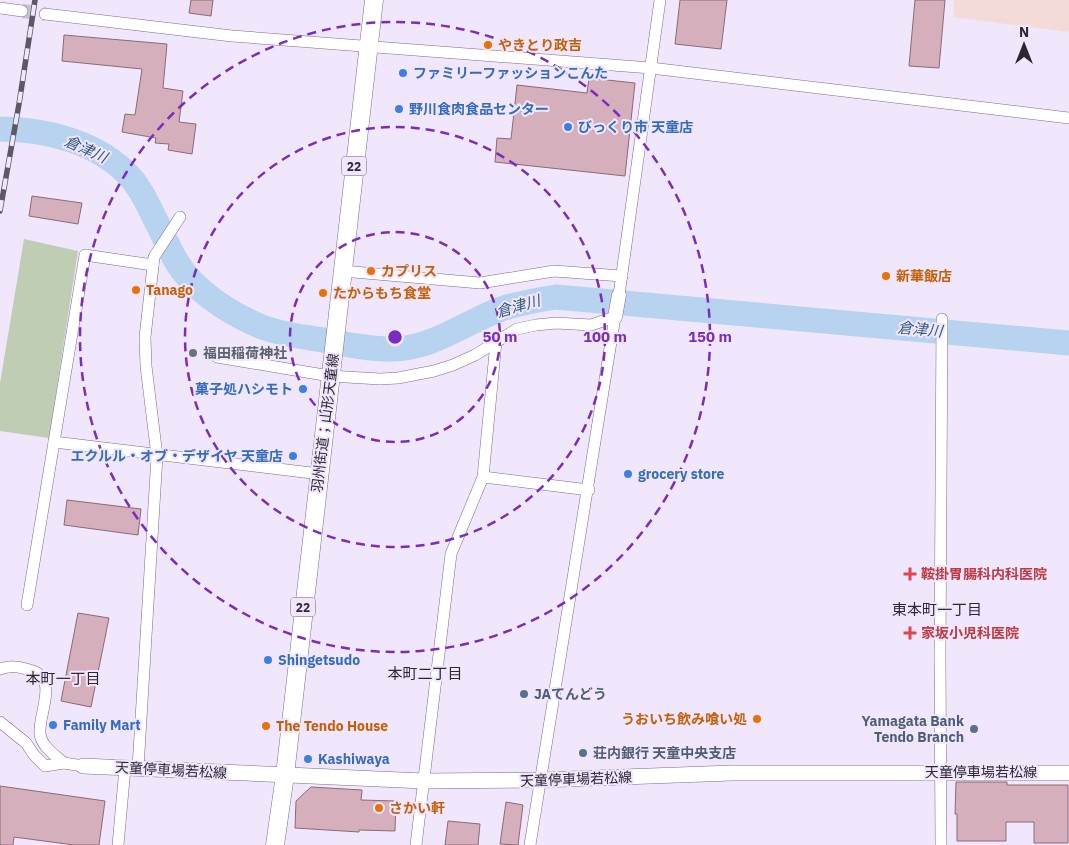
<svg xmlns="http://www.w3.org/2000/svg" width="1069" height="845" viewBox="0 0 1069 845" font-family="'IBM Plex Sans','Noto Sans JP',sans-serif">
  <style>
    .education { fill: #f5dbd7 }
    .green { fill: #bfcdb5 }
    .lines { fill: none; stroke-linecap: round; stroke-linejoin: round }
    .river { stroke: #b7d3ef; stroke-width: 25 }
    .building { fill: #d6afbd; stroke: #8d6976 }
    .tertiary-tunnel { stroke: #c9c1d4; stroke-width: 14; stroke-dasharray: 14 7; stroke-linecap: butt }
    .minor-casing { stroke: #7a6c8a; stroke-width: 12 }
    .tertiary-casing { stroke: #7a6c8a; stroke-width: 15 }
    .secondary-casing { stroke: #7a6c8a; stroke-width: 16 }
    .primary-casing { stroke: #7a6c8a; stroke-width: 19 }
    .minor { stroke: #fff; stroke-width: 11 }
    .tertiary { stroke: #fff; stroke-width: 14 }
    .secondary { stroke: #fff; stroke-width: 15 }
    .primary { stroke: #fff; stroke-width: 18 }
    .rail-casing { stroke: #5d5766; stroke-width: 5.5 }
    .rail { stroke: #f0e7fc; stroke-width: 4; stroke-dasharray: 11; stroke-linecap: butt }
    .ring { fill: none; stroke: #7b2cbf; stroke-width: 2.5; stroke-dasharray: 9 6 }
    .food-dot { fill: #e8710a; stroke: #f0e7fc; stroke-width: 2 }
    .shop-dot { fill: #3f7fe0; stroke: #f0e7fc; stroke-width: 2 }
    .worship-dot { fill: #6b7280; stroke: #f0e7fc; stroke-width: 2 }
    .health-dot { fill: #e0444e; stroke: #f0e7fc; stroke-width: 2 }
    .service-dot { fill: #5c6f8a; stroke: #f0e7fc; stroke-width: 2 }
    .labels { text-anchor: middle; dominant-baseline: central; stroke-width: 4; stroke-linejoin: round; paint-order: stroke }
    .shield { fill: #f0e7fc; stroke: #686170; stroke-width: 1 }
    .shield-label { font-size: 12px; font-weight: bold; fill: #2d2734 }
    .food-label { font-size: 14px; font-weight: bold; fill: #c56008; stroke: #f0e7fc; text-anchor: start }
    .shop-label { font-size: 14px; font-weight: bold; fill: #366cbe; stroke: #f0e7fc; text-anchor: start }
    .worship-label { font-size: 14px; font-weight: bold; fill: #5b616d; stroke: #f0e7fc; text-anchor: start }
    .street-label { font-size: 14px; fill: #2d2734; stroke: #f0e7fc }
    .health-label { font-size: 14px; font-weight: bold; fill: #be3a42; stroke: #f0e7fc; text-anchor: start }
    .service-label { font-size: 14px; font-weight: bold; fill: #4e5e75; stroke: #f0e7fc; text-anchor: start }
    .water-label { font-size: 15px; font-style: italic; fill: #2f587f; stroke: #f0e7fc }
    .neighbourhood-label { font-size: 15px; fill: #2d2734; stroke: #f0e7fc }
    .centre { fill: #7b2cbf; stroke: #f0e7fc; stroke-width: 2.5 }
    .ring-label { font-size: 15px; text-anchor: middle; font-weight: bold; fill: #7b2cbf; stroke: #f0e7fc; stroke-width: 4; stroke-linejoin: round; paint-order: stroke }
  </style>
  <rect width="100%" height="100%" fill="#f0e7fc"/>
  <path class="education" d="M954,0h115v32l-116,-15z"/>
  <path class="green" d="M24,239l54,12 -29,187 -49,-7v-48z"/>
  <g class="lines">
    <path class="river" d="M0,129c46,0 99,13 131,49 9,10 17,26 23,39 11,20 18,42 33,59 19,22 48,40 75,51 20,8 45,10 66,14 21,4 42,8 64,8 40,0 72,-26 109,-40 18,-6 36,-9 55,-12l513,46"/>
  </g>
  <g class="building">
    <path d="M191,0h22l-2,16 -22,-3z"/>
    <path d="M680,0h47l-6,49 -46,-5z"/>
    <path d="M915,0h30l-6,68 -30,-2z"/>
    <path d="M64,35l103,9 -4,44 20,3 -4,31 17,2 -4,30 -24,-4 1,-6 -14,-1 1,-5 -34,-6 3,-18 10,1 7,-46 -80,-8z"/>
    <path d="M589,78l46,5 -10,93 -130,-14 2,-24 14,1 6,-54 70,8z"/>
    <path d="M32,196l50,7 -4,21 -49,-8z"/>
    <path d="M67,500l74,9 -3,26 -74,-10z"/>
    <path d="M78,613l31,5 -18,89 -30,-6z"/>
    <path d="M956,782h51v3h61v58h-34v-21h-28v19h-49v-27h-2z"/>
    <path d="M0,786l105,15 -6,44h-25l-60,-8 -1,8h-13z"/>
    <path d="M311,787l51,3 -1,10 35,1 -1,30 -36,-1v2l-64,-4 1,-27z"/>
    <path d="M506,802l17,3 -5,40 -18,-1z"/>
    <path d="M448,821l32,3 -2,21h-33z"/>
  </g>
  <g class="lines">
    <path class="tertiary-tunnel" d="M22,11l23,3"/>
    <defs>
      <g id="minor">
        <path d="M0,8l22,3"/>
        <path d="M45,14l187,22 419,32 418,50"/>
        <path d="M342,271l138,12 74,-12 68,5"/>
        <path d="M619,295l41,-295"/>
        <path d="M217,357l113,19 50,3 18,-1 36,-7 19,-6 22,-10 42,-26 19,-4 20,-2 35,2 24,-8 -85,528"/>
        <path d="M54,442l266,32"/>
        <path d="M483,477l106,13"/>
        <path d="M27,605l58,-350 68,10"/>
        <path d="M0,669c11,-4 19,-2 30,1 30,8 8,43 10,64 2,13 15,21 24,29"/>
        <path d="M0,722l26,21 8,12 11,11 19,-3 19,3"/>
        <path d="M138,768l19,-312 -11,-90 -1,-29 9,-80 26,-40"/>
        <path d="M118,845l7,-77"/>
        <path d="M416,845l35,-291 32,-77 13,-135"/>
        <path d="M941,845l-1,-189 2,-337"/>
      </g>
      <path id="tertiary" d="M615,317l4,-22"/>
      <path id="secondary" d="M83,766l341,15 117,-1 191,-7h337"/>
      <path id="primary" d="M275,845l10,-70 89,-775"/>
    </defs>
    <use href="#minor" class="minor-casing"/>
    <use href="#tertiary" class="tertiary-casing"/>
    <use href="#secondary" class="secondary-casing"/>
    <use href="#primary" class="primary-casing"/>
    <use href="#minor" class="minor"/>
    <use href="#tertiary" class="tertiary"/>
    <use href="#secondary" class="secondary"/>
    <use href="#primary" class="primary"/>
    <defs>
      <path id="rail" d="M0,211l19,-107 16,-104"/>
    </defs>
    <use href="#rail" class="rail-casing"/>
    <use href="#rail" class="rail"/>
  </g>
  <g class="ring">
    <circle cx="395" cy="337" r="105"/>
    <circle cx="395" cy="337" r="210"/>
    <circle cx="395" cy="337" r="315"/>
  </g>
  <g class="food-dot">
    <circle cx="488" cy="45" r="5"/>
    <circle cx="371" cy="271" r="5"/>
    <circle cx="886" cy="276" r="5"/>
    <circle cx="136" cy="290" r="5"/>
    <circle cx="323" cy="293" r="5"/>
    <circle cx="757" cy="719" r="5"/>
    <circle cx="266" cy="726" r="5"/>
    <circle cx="379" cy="808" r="5"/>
  </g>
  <g class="shop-dot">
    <circle cx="403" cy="73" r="5"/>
    <circle cx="399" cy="109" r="5"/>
    <circle cx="568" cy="127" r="5"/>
    <circle cx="303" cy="389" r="5"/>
    <circle cx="293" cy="456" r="5"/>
    <circle cx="628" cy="474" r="5"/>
    <circle cx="268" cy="660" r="5"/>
    <circle cx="53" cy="725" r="5"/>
    <circle cx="308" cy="759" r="5"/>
  </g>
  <circle class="worship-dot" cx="193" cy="353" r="5"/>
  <g class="health-dot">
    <path d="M907.5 566.5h5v5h5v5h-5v5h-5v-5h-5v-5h5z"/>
    <path d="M907.5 625.5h5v5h5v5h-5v5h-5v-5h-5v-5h5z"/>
  </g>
  <g class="service-dot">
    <circle cx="524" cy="694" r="5"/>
    <circle cx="974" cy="729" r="5"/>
    <circle cx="583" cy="753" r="5"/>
  </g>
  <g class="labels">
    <g class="shield">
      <rect x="341.5" y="156.5" width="25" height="19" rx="4"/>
      <rect x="290.5" y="597.5" width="25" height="19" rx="4"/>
    </g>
    <g class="shield-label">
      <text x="354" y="166">22</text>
      <text x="303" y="607">22</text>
    </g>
    <g class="food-label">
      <text x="498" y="45">やきとり政吉</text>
      <text x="381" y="271">カプリス</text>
      <text x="896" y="276">新華飯店</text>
      <text x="146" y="290">Tanago</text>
      <text x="333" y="293">たからもち食堂</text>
      <text x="747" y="719" text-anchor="end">うおいち飲み喰い処</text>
      <text x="276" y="726">The Tendo House</text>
      <text x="389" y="808">さかい軒</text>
    </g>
    <g class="shop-label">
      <text x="413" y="73">ファミリーファッションこんた</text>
      <text x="409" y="109">野川食肉食品センター</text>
      <text x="578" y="127">びっくり市 天童店</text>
      <text x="293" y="389" text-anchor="end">菓子処ハシモト</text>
      <text x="283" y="456" text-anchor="end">エクルル・オブ・デザイヤ 天童店</text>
      <text x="638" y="474">grocery store</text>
      <text x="278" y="660">Shingetsudo</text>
      <text x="63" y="725">Family Mart</text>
      <text x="318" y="759">Kashiwaya</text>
    </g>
    <g class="worship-label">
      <text x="203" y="353">福田稲荷神社</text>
    </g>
    <g class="street-label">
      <text transform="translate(325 423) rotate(-83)">羽州街道；山形天童線</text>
      <text transform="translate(171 770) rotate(3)">天童停車場若松線</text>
      <text x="981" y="772">天童停車場若松線</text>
      <text transform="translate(576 779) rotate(-2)">天童停車場若松線</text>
    </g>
    <g class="health-label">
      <text x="921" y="574">鞍掛胃腸科内科医院</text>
      <text x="921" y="633">家坂小児科医院</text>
    </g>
    <g class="service-label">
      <text x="534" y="694">JAてんどう</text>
      <text x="964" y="721" text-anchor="end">Yamagata Bank<tspan x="964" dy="16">Tendo Branch</tspan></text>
      <text x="593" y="753">荘内銀行 天童中央支店</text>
    </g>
    <g class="water-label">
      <text transform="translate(86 149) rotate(24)">倉津川</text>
      <text transform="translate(518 306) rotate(-16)">倉津川</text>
      <text transform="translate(920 329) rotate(5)">倉津川</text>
    </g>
    <g class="neighbourhood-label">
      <text x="937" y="609">東本町一丁目</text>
      <text x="425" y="673">本町二丁目</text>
      <text x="63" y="678">本町一丁目</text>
    </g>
  </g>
  <circle cx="395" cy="337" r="8" class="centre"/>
  <g class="ring-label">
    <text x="500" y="342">50 m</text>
    <text x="605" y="342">100 m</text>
    <text x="710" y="342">150 m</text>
  </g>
  <g transform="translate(1024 45)" stroke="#f0e7fc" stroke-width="4" paint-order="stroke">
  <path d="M0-4L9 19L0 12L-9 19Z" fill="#2d2734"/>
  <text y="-8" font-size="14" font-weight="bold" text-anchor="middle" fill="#2d2734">N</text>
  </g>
</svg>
